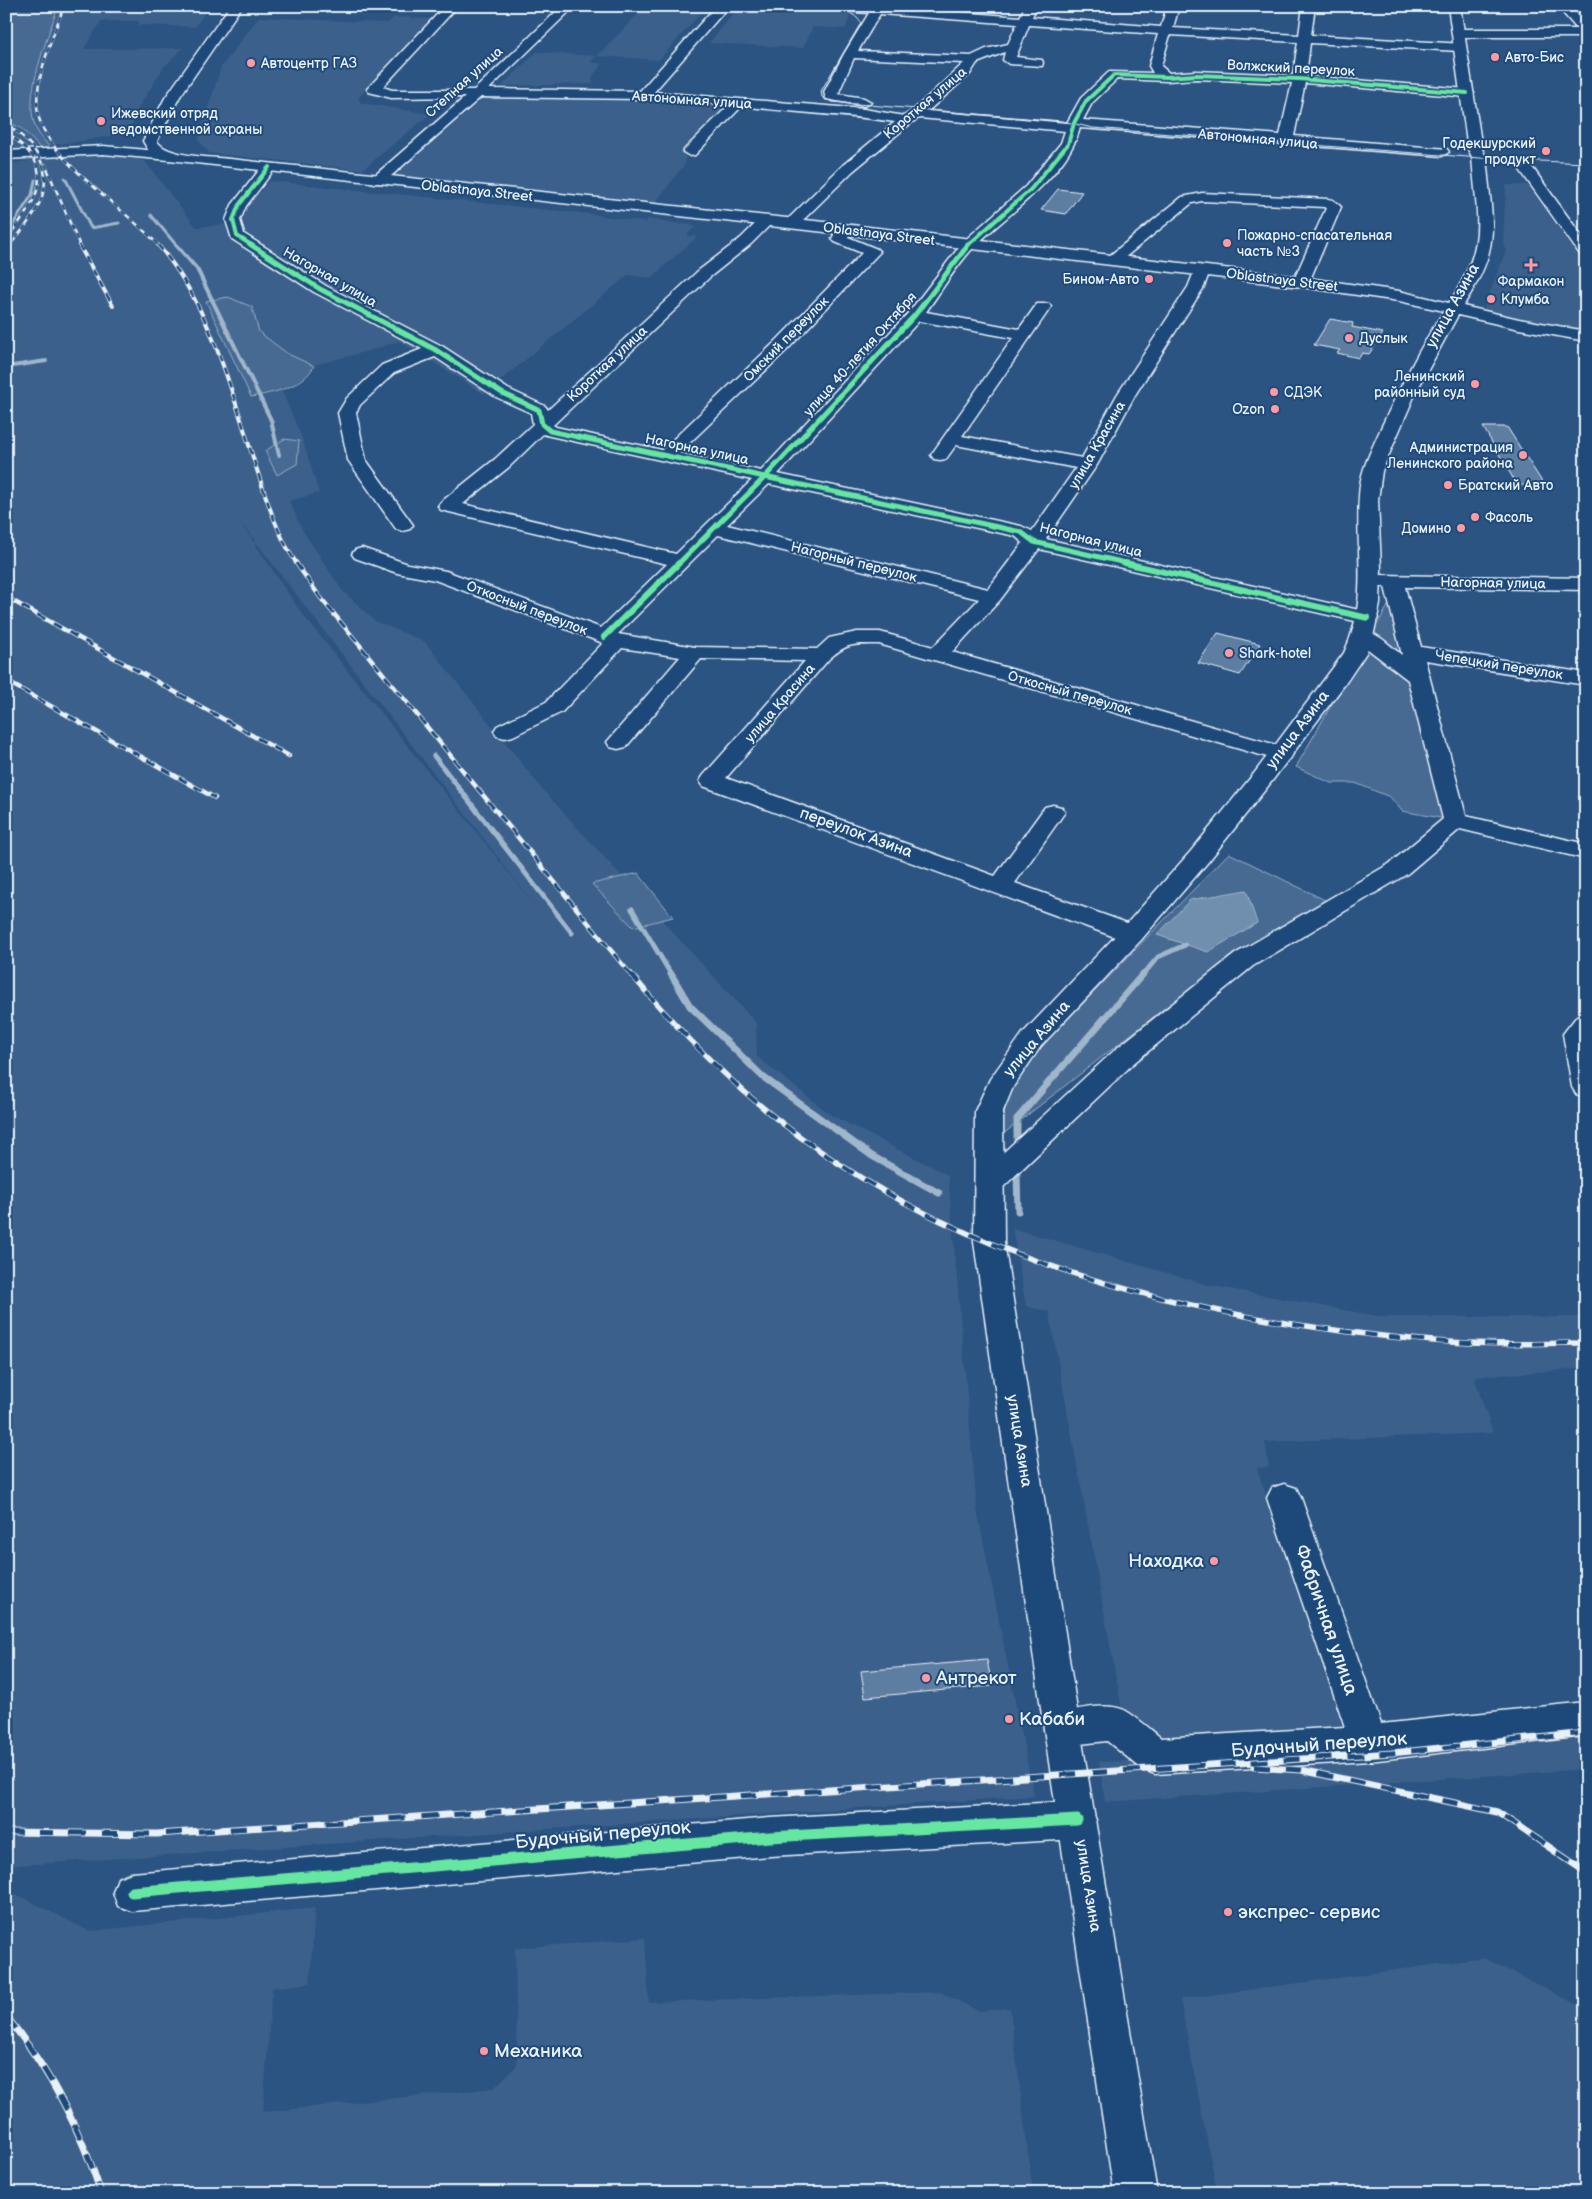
<svg xmlns="http://www.w3.org/2000/svg" width="1592" height="2199" viewBox="0 0 1592 2199" font-family="'Balsamiq Sans',sans-serif">
  <style>
    .built { fill: #3a608b; fill-rule: evenodd }
    .green { fill: #476b93; stroke: #98aec6 }
    .water { fill: #708ead; stroke: #a0b6cb }
    .lines { fill: none; stroke-linecap: round; stroke-linejoin: round }
    .stream-far3 { stroke: #a0b6cb; stroke-width: 3 }
    .stream-far2 { stroke: #a0b6cb; stroke-width: 4 }
    .stream-far1 { stroke: #a0b6cb; stroke-width: 5 }
    .stream { stroke: #a0b6cb; stroke-width: 7 }
    .building { fill: #5d7da1; stroke: #e8f1f8 }
    .minor-casing { stroke: #e8f1f8; stroke-width: 3 }
    .major-casing { stroke: #e8f1f8; stroke-width: 3 }
    .minor { fill: #1f4a7a; fill-rule: evenodd }
    .major { fill: #1f4a7a; fill-rule: evenodd }
    .tram { stroke: #e8f1f8; stroke-width: 1 }
    .rail-far4-casing { stroke: #e8f1f8; stroke-width: 2.5 }
    .rail-far3-casing { stroke: #e8f1f8; stroke-width: 4 }
    .rail-far2-casing { stroke: #e8f1f8; stroke-width: 4.5 }
    .rail-far1-casing { stroke: #e8f1f8; stroke-width: 5.5 }
    .rail-casing { stroke: #e8f1f8; stroke-width: 7 }
    .rail-far4 { stroke: #1f4a7a; stroke-width: 2; stroke-dasharray: 5.5; stroke-linecap: butt }
    .rail-far3 { stroke: #1f4a7a; stroke-width: 2.5; stroke-dasharray: 7; stroke-linecap: butt }
    .rail-far2 { stroke: #1f4a7a; stroke-width: 3; stroke-dasharray: 9; stroke-linecap: butt }
    .rail-far1 { stroke: #1f4a7a; stroke-width: 4; stroke-dasharray: 12; stroke-linecap: butt }
    .rail { stroke: #1f4a7a; stroke-width: 5; stroke-dasharray: 16; stroke-linecap: butt }
    .cycleway-far3-casing { stroke: #1f4a7a; stroke-width: 5 }
    .cycleway-far2-casing { stroke: #1f4a7a; stroke-width: 7 }
    .cycleway-far1-casing { stroke: #1f4a7a; stroke-width: 9 }
    .cycleway-casing { stroke: #1f4a7a; stroke-width: 14 }
    .cycleway-far3 { stroke: #66e7a1; stroke-width: 4 }
    .cycleway-far2 { stroke: #66e7a1; stroke-width: 5 }
    .cycleway-far1 { stroke: #66e7a1; stroke-width: 6 }
    .cycleway { stroke: #66e7a1; stroke-width: 11 }
    .poi-dot { fill: #ff9aa2; stroke: #1f4a7a; stroke-width: 2 }
    .labels { text-anchor: middle; dominant-baseline: central; stroke-width: 4; stroke-linejoin: round; paint-order: stroke }
    .far-poi-label { font-size: 14px; fill: #e8f1f8; stroke: #1f4a7a; text-anchor: start }
    .far-street-label { font-size: 14px; fill: #e8f1f8; stroke: #1f4a7a }
    .street-label { font-size: 16px; fill: #e8f1f8; stroke: #1f4a7a }
    .near-poi-label { font-size: 19px; fill: #e8f1f8; stroke: #1f4a7a; text-anchor: start }
    .near-street-label { font-size: 19px; fill: #e8f1f8; stroke: #1f4a7a }
  </style>
  <rect width="100%" height="100%" fill="#2b5482"/>
  <filter id="ink" filterUnits="userSpaceOnUse"><feTurbulence type="fractalNoise" baseFrequency=".02" numOctaves="2"/><feDisplacementMap in="SourceGraphic" scale="10" xChannelSelector="R" yChannelSelector="G"/><feConvolveMatrix kernelMatrix="1 2 1 2 8 2 1 2 1" color-interpolation-filters="sRGB"/></filter>
  <g filter="url(#ink)">
    <g class="built">
      <path d="M6,6h203l-14,21 -57,-2 2,-4h-39l-2,4 -15,24 99,-1 -19,19 -26,41 -9,25 -53,9 -70,8z"/>
      <path d="M646,6h61l-48,54 -62,-4 -7,6 12,2 -10,13 1,7 -92,2 36,-34 60,4z"/>
      <path d="M740,6l104,7 6,3 -5,13 -32,-2 -10,21 -94,-5z"/>
      <path d="M259,17l129,6 6,-6 37,2 -73,79 3,5 69,11 -68,56 -153,-17 -11,-13 23,-73z"/>
      <path d="M487,96h85l157,12 -43,42 -1,14 -32,42 -266,-27z"/>
      <path d="M85,153l59,7 52,67 45,-4 1,-12 28,-30 320,33 54,8 4,-3 48,7 -9,9 10,2 -46,41 -23,-3 -144,119 -85,-53 -30,10 -94,24 27,63 17,55 -30,8 14,30 39,59 33,31 50,21 118,148 213,233 1,34 74,58 117,60 29,335 57,286 -1028,70v-1702zM239,520l298,388 -237,-297z"/>
      <path d="M1506,185h22l58,82v66l-103,-22 23,-61 -3,-8z"/>
      <path d="M1012,1228l196,57 175,32h203v51l-112,9 19,56 -228,9 4,25 -12,1 87,264 -184,12 -38,-34 -73,-398 -23,-6z"/>
      <path d="M1586,1726v43l-481,33 -6,-40 285,-14z"/>
      <path d="M6,1889l83,42 226,-23 -5,75 -38,5 -9,124 231,-24 23,-23 -2,-117 130,-10 4,64 291,-10 39,19 31,-3 23,185h-1027z"/>
      <path d="M1484,1958l102,51v184h-369l-37,-194z"/>
    </g>
    <g class="green">
      <path d="M22,6h36c-10,33 -35,88 -23,120 3,8 10,15 15,22l-8,2 -21,-22 -15,-7v-100z"/>
      <path d="M228,297l24,10 7,25 29,22 26,12c-10,21 -42,27 -63,31l-45,-96z"/>
      <path d="M284,439l15,2 -2,23 -20,11 -12,-24z"/>
      <path d="M1393,597l59,223 -50,-9 -12,-14 -35,-14h-24l-35,-16z"/>
      <path d="M1229,853l100,49 -163,105 -164,128c1,-37 12,-51 31,-80z"/>
      <path d="M638,873l35,44 -40,10 -41,-43z"/>
    </g>
    <path class="water" d="M1246,890l11,33 -49,29 -51,-17 33,-35z"/>
    <g class="lines">
      <g class="stream-far3">
        <path d="M65,178l26,50 28,-5"/>
        <path d="M151,215l26,31"/>
        <path d="M6,235l26,-40 3,-15"/>
      </g>
      <g class="stream-far2">
        <path d="M176,245l21,24 74,151 8,35"/>
        <path d="M6,367l40,-6"/>
      </g>
      <g class="stream-far1">
        <path d="M434,756l138,177"/>
        <path d="M632,909l40,67"/>
        <path d="M1142,976l16,-19 27,-12"/>
      </g>
      <g class="stream">
        <path d="M671,974l19,32 73,71 109,79 67,37"/>
        <path d="M1017,1139v-20l126,-145"/>
        <path d="M1017,1175l1,36"/>
      </g>
    </g>
    <g class="building">
      <path d="M1058,189l24,3 -16,22 -25,-4z"/>
      <path d="M1330,319l23,4 -1,4 31,6 -14,21 -7,-1 -3,5 -22,-5 3,-3 -26,-5z"/>
      <path d="M1483,427h24l37,58h-27z"/>
      <path d="M1218,633l42,11 -20,31 -42,-12z"/>
      <path d="M987,1660l5,26 -127,11 -4,-26z"/>
    </g>
    <g class="lines">
      <defs>
        <g id="minor">
          <path d="M445,6h13l-75,81 9,3h82l88,-84h13l-86,83 151,2 76,-85h13l-75,86 210,17 40,7 8,-5 52,-48 -110,-5 -16,36 26,4 7,4 -7,4 -38,-7 -2,-7 20,-38 25,-41 -42,-3 -6,-4h64l135,11 5,-11h12l-5,11 129,10 6,-21h12l-6,22 126,7 4,-29h12l-4,29 153,9 2,3 -6,4 -150,-8 -4,33 161,13 7,4 -7,4 -162,-14 -11,53 153,13 2,3 -7,4 -362,-28c-14,49 -71,84 -106,119 -18,19 -33,44 -48,65l93,17 18,-25h12l2,3 -89,129 120,22 35,-63 71,-108 8,-20h12l2,3 -6,17 -69,108 -38,70 -51,74 322,73 7,2 3,4 -3,4 -7,2 -329,-75 -39,51 -48,52 338,97 3,5 -3,5 -8,2 -8,-2 -395,-115c-25,0 -31,-2 -50,15l-103,119 269,98 50,-69 8,-2 8,2 4,5 -50,71 126,45 4,6 -4,6 -9,2 -9,-2 -420,-154 -3,-5 3,-5 102,-115 -104,-2 -75,88 -8,2 -8,-2 -3,-5 73,-85 -58,-9 -60,64 -49,24 -8,2 -8,-2 -3,-5 3,-5 49,-24 57,-59 -168,-63 -38,-7 -42,-15 -3,-4 3,-4 7,-2 46,16 38,7 155,57 66,-64 -226,-54 -3,-4 3,-4 54,-43 38,-35 -2,-11 -35,-16 -61,-40 -41,16 -34,32 -4,8 10,47 47,65 -3,4 -7,2 -7,-2 -48,-69 -10,-47 9,-15 35,-33 40,-16 -108,-57 -82,-53 -6,-19 6,-15 32,-41h10l2,3 -30,39 -6,14 4,14 82,52 116,60 66,43 37,17 3,4 150,-139 43,-33 19,-19h10l3,3 -22,22 -41,33 -157,148 3,2 106,23 113,-108 87,-89 -27,-11 -3,-3 6,-13h10l3,3 -3,8 29,12 3,3 -3,3 -90,95 -108,103 82,18 148,-159 54,-70 63,-56 35,-43 4,-12 -146,-13 -8,5 -58,48 -57,56h-10l-3,-3 3,-3 57,-56 52,-43c-51,-8 -102,-9 -153,-16l-47,49 -5,1 -7,-4 2,-3 44,-44 -85,-6 -163,-2 -98,86h-10l-2,-3 2,-3 92,-80 -74,1 -22,-6 -2,-3zM880,14l137,10 -9,20 -22,5 -15,7 -113,-5zM1029,25l129,9 -9,32 4,7 -44,-1 -28,26 -14,25 -139,-12 42,-37 7,-11 28,-11 -2,8 6,4 33,2 1,-3 -1,-3 -26,-3zM1170,35l128,7 -5,33 -97,-4 -27,2 -8,-7zM1117,79l50,2 29,-2 96,4 -12,52 -197,-15 9,-17zM919,321l94,17 -82,117 3,4 6,1 6,-1 10,-14 120,23 -44,63 -11,-5 -243,-52zM543,434l7,2 202,44 -76,74 -213,-50 46,-37zM769,484l246,52 8,7 -35,46 -261,-64zM718,535l261,64 -46,48 -53,-15h-23l-28,6 -12,11 -122,-2 -77,-13z"/>
          <path d="M1557,6h13l16,18v13h-128l-6,-4 6,-4h119z"/>
          <path d="M103,146l66,6 7,4 -7,4 -66,-6 -97,5v-8z"/>
          <path d="M1527,166l5,1 54,75v16l-5,-2 -61,-86z"/>
          <path d="M1202,193l126,6 5,1 8,7 -32,75 -2,3h-12l-2,-3 33,-74 -2,-1 -122,-6 -10,2 -74,60h-10l-3,-3 3,-3 74,-60z"/>
          <path d="M1377,575l209,3v12l-181,-3 16,60 165,26v12l-161,-25 41,156 120,28v15l-126,-30 -53,45 -154,92 -118,96 -136,129 -10,3 -10,-3 -4,-8 4,-8 138,-127 118,-94 154,-90 54,-45 -35,-139 -52,-40 -3,-4 3,-4c17,-5 33,13 46,23l-17,-68 -15,-2 -3,-4 3,-4z"/>
          <path d="M1586,1013v84l-10,-3 -4,-7 -9,-53 14,-18z"/>
          <path d="M1284,1484l12,4 5,10 80,226 205,-22v34l-217,25 -214,13 -13,-5 -35,-28 -45,5 -13,-5 -5,-12 5,-12c18,-7 60,-16 77,-6 12,7 24,18 35,27l184,-11 -78,-229 5,-10z"/>
          <path d="M1077,1801l13,6 6,13 -6,13 -13,6 -307,17 -638,55 -14,-5 -5,-14 5,-14 14,-5 638,-55z"/>
        </g>
        <path id="major" d="M230,6h12l-63,92 -22,43c9,16 55,16 73,18l613,65 458,53 98,14 50,12c39,-59 28,-81 23,-146l-4,-8 -20,-143h12l22,143 4,8c6,68 17,88 -23,149l56,13 67,12v10l-67,-12 -61,-14 -42,77 -34,79 -4,29 3,68 -1,36 -7,33 -7,16 -21,31 -73,97 -64,81 -67,78 -100,106 -28,41 -10,24 1,131 76,487 77,464h-43l-70,-464 -70,-487 1,-131 15,-32 33,-46 100,-105 68,-77 65,-80 88,-118c27,-57 9,-109 16,-168 3,-20 13,-38 21,-57 19,-40 38,-80 63,-117l-45,-10 -98,-14 -458,-53 -674,-74 -19,-7 -7,-12 22,-43z"/>
      </defs>
      <use href="#minor" class="minor-casing"/>
      <use href="#major" class="major-casing"/>
      <use href="#minor" class="minor"/>
      <use href="#major" class="major"/>
      <path class="tram" d="M792,6c21,1 57,-3 69,17l-40,68 1,6 10,5 230,19 31,7 400,31 93,4"/>
      <defs>
        <g id="rail-far4">
          <path d="M64,6c-11,31 -27,66 -27,99 0,50 92,105 122,141"/>
          <path d="M6,15l10,-9"/>
          <path d="M6,125c13,7 23,16 31,29 22,33 -6,67 -28,92"/>
          <path d="M6,131c9,9 22,17 28,28 16,29 -11,59 -28,80"/>
          <path d="M45,164l35,82"/>
        </g>
        <g id="rail-far3">
          <path d="M79,245l34,61"/>
          <path d="M158,245c55,64 74,150 100,228 10,31 21,65 39,91"/>
          <path d="M6,250l4,-5"/>
          <path d="M6,505l2,1"/>
        </g>
        <g id="rail-far2">
          <path d="M296,563l24,34 312,379"/>
          <path d="M6,597l283,159"/>
          <path d="M6,681l209,117"/>
        </g>
        <path id="rail-far1" d="M631,974c52,63 116,126 182,172 149,106 328,157 507,182 49,7 99,13 149,15 39,2 78,0 117,0"/>
        <g id="rail">
          <path d="M1254,1767l47,3 196,42 89,60"/>
          <path d="M6,1832l151,2 1235,-81 194,-20"/>
          <path d="M6,2016c43,53 74,112 95,177"/>
        </g>
      </defs>
      <use href="#rail-far4" class="rail-far4-casing"/>
      <use href="#rail-far3" class="rail-far3-casing"/>
      <use href="#rail-far2" class="rail-far2-casing"/>
      <use href="#rail-far1" class="rail-far1-casing"/>
      <use href="#rail" class="rail-casing"/>
      <use href="#rail-far4" class="rail-far4"/>
      <use href="#rail-far3" class="rail-far3"/>
      <use href="#rail-far2" class="rail-far2"/>
      <use href="#rail-far1" class="rail-far1"/>
      <use href="#rail" class="rail"/>
      <defs>
        <g id="cycleway-far3">
          <path d="M253,246l-16,-10 -4,-16 6,-15 30,-38"/>
          <path d="M967,246l64,-57 37,-45 6,-21 12,-22 28,-26 53,2 29,-2 103,4 168,14"/>
        </g>
        <g id="cycleway-far2">
          <path d="M251,245l69,44 116,61 66,43 37,17 3,14 8,7 471,101 13,10 96,22"/>
          <path d="M678,564l87,-87 150,-162 53,-70"/>
        </g>
        <g id="cycleway-far1">
          <path d="M1125,563l243,55"/>
          <path d="M604,637l75,-74"/>
        </g>
        <path id="cycleway" d="M132,1892l638,-55 307,-17"/>
      </defs>
      <use href="#cycleway-far3" class="cycleway-far3-casing"/>
      <use href="#cycleway-far2" class="cycleway-far2-casing"/>
      <use href="#cycleway-far1" class="cycleway-far1-casing"/>
      <use href="#cycleway" class="cycleway-casing"/>
      <use href="#cycleway-far3" class="cycleway-far3"/>
      <use href="#cycleway-far2" class="cycleway-far2"/>
      <use href="#cycleway-far1" class="cycleway-far1"/>
      <use href="#cycleway" class="cycleway"/>
    </g>
  </g>
  <g class="poi-dot">
    <circle cx="1495" cy="57" r="5"/>
    <circle cx="251" cy="63" r="5"/>
    <circle cx="101" cy="121" r="5"/>
    <circle cx="1546" cy="151" r="5"/>
    <circle cx="1227" cy="243" r="5"/>
    <path d="M1528.5 257.5h5v5h5v5h-5v5h-5v-5h-5v-5h5z"/>
    <circle cx="1149" cy="279" r="5"/>
    <circle cx="1491" cy="299" r="5"/>
    <circle cx="1349" cy="338" r="5"/>
    <circle cx="1475" cy="384" r="5"/>
    <circle cx="1274" cy="392" r="5"/>
    <circle cx="1275" cy="409" r="5"/>
    <circle cx="1523" cy="455" r="5"/>
    <circle cx="1448" cy="485" r="5"/>
    <circle cx="1475" cy="517" r="5"/>
    <circle cx="1461" cy="528" r="5"/>
    <circle cx="1229" cy="653" r="5"/>
    <circle cx="1214" cy="1561" r="5"/>
    <circle cx="926" cy="1678" r="5"/>
    <circle cx="1009" cy="1719" r="5"/>
    <circle cx="1228" cy="1912" r="5"/>
    <circle cx="484" cy="2051" r="5"/>
  </g>
  <g class="labels">
    <g class="far-poi-label">
      <text x="1505" y="57">Авто-Бис</text>
      <text x="261" y="63">Автоцентр ГАЗ</text>
      <text x="111" y="113">Ижевский отряд<tspan x="111" dy="16">ведомственной охраны</tspan></text>
      <text x="1536" y="143" text-anchor="end">Годекшурский<tspan x="1536" dy="16">продукт</tspan></text>
      <text x="1237" y="235">Пожарно-спасательная<tspan x="1237" dy="16">часть №3</tspan></text>
      <text x="1139" y="279" text-anchor="end">Бином-Авто</text>
      <text x="1531" y="281" text-anchor="middle">Фармакон</text>
      <text x="1501" y="299">Клумба</text>
      <text x="1359" y="338">Дуслык</text>
      <text x="1465" y="376" text-anchor="end">Ленинский<tspan x="1465" dy="16">районный суд</tspan></text>
      <text x="1284" y="392">СДЭК</text>
      <text x="1265" y="409" text-anchor="end">Ozon</text>
      <text x="1513" y="447" text-anchor="end">Администрация<tspan x="1513" dy="16">Ленинского района</tspan></text>
      <text x="1458" y="485">Братский Авто</text>
      <text x="1485" y="517">Фасоль</text>
      <text x="1451" y="528" text-anchor="end">Домино</text>
      <text x="1239" y="653">Shark-hotel</text>
    </g>
    <g class="far-street-label">
      <text transform="translate(1291 68) rotate(3)">Волжский переулок</text>
      <text transform="translate(464 82) rotate(-42)">Степная улица</text>
      <text transform="translate(692 100) rotate(4)">Автономная улица</text>
      <text transform="translate(925 103) rotate(-40)">Короткая улица</text>
      <text transform="translate(1258 139) rotate(5)">Автономная улица</text>
      <text transform="translate(477 191) rotate(6)">Oblastnaya Street</text>
      <text transform="translate(879 234) rotate(7)">Oblastnaya Street</text>
      <text transform="translate(330 277) rotate(30)">Нагорная улица</text>
      <text transform="translate(1282 280) rotate(7)">Oblastnaya Street</text>
      <text transform="translate(786 339) rotate(-45)">Омский переулок</text>
      <text transform="translate(860 354) rotate(-48)">улица 40-летия Октября</text>
      <text transform="translate(607 364) rotate(-43)">Короткая улица</text>
      <text transform="translate(1097 445) rotate(-60)">улица Красина</text>
      <text transform="translate(697 449) rotate(12)">Нагорная улица</text>
      <text transform="translate(1091 540) rotate(14)">Нагорная улица</text>
      <text transform="translate(854 562) rotate(14)">Нагорный переулок</text>
      <text transform="translate(1493 583) rotate(1)">Нагорная улица</text>
      <text transform="translate(527 608) rotate(21)">Откосный переулок</text>
      <text transform="translate(1499 665) rotate(9)">Чепецкий переулок</text>
      <text transform="translate(1070 693) rotate(16)">Откосный переулок</text>
      <text transform="translate(780 703) rotate(-49)">улица Красина</text>
    </g>
    <g class="street-label">
      <text transform="translate(1453 306) rotate(-61)">улица Азина</text>
      <text transform="translate(1298 730) rotate(-53)">улица Азина</text>
      <text transform="translate(856 833) rotate(20)">переулок Азина</text>
      <text transform="translate(1037 1039) rotate(-50)">улица Азина</text>
      <text transform="translate(1019 1441) rotate(81)">улица Азина</text>
      <text transform="translate(1088 1886) rotate(81)">улица Азина</text>
    </g>
    <g class="near-poi-label">
      <text x="1204" y="1561" text-anchor="end">Находка</text>
      <text x="936" y="1678">Антрекот</text>
      <text x="1019" y="1719">Кабаби</text>
      <text x="1238" y="1912">экспрес- сервис</text>
      <text x="494" y="2051">Механика</text>
    </g>
    <g class="near-street-label">
      <text transform="translate(1326 1620) rotate(71)">Фабричная улица</text>
      <text transform="translate(1319 1745) rotate(-4)">Будочный переулок</text>
      <text transform="translate(603 1835) rotate(-5)">Будочный переулок</text>
    </g>
  </g>
  <rect width="1592" height="2199" fill="none" stroke="#1f4a7a" stroke-width="25"/>
  <rect x="12" y="12" width="1567" height="2174" fill="none" stroke="#e8f1f8" stroke-width="2" filter="url(#ink)"/>
</svg>
